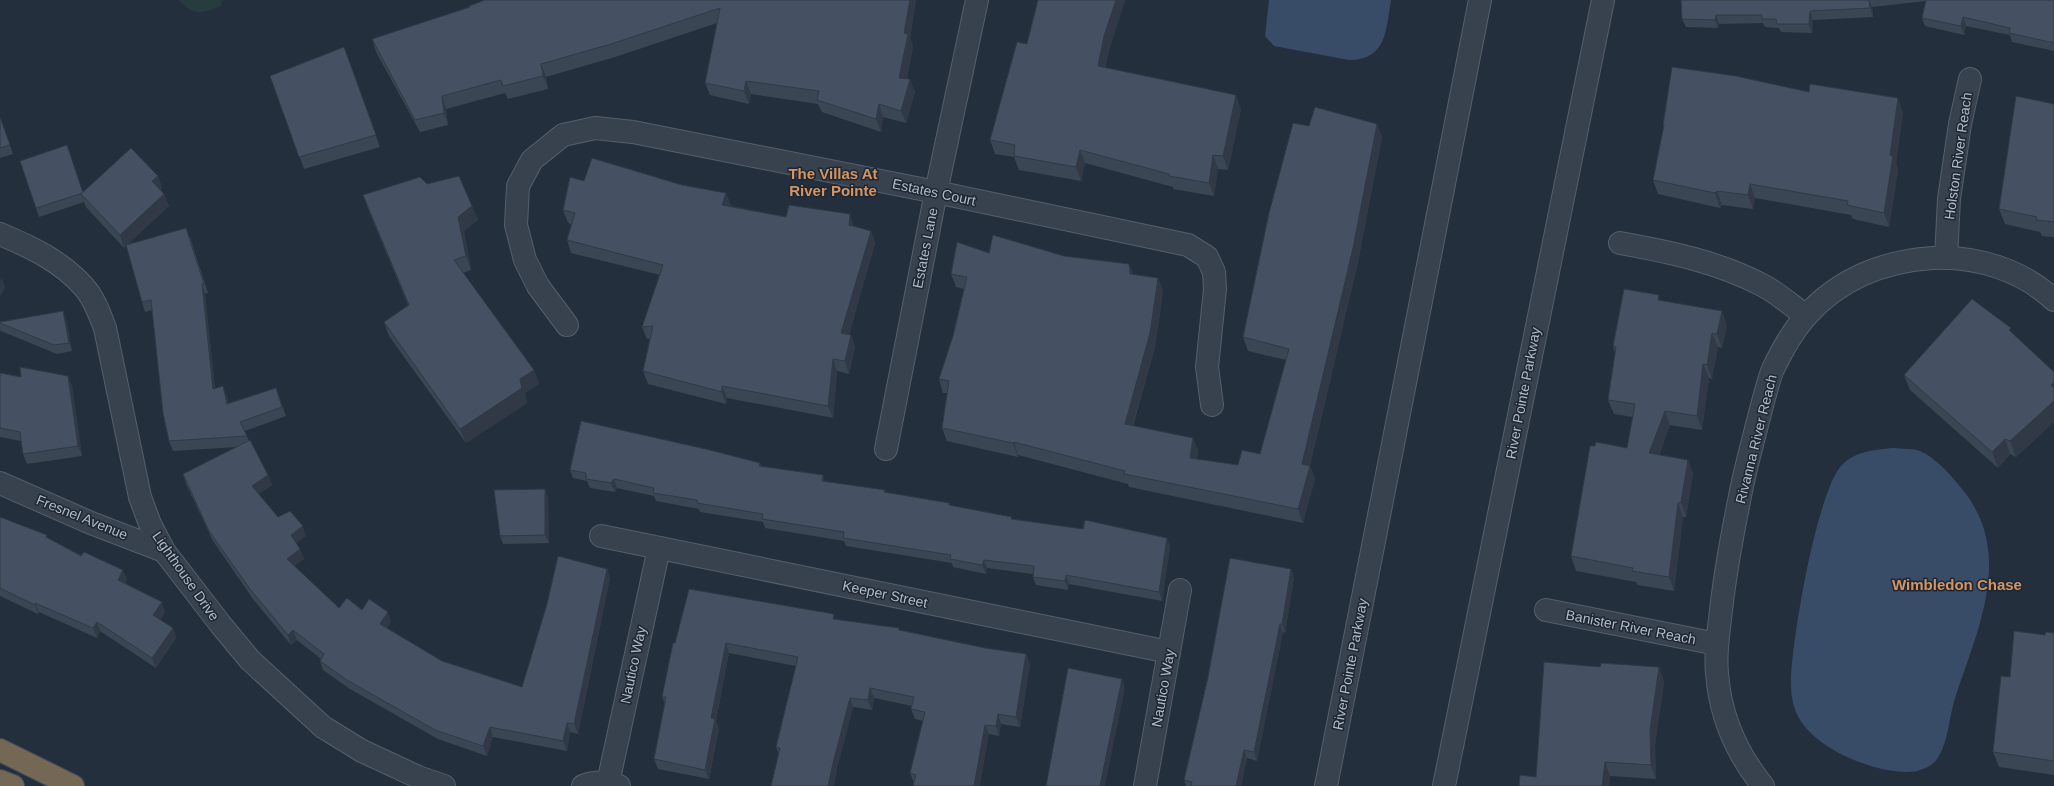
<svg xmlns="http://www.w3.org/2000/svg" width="2054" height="786" viewBox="0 0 2054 786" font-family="Helvetica,sans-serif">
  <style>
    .green { fill: #263c3f }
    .water { fill: #394c67 }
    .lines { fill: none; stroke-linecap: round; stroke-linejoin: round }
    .minor-casing { stroke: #565f6c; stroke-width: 24 }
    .motorway-casing { stroke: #434c59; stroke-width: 24 }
    .minor { stroke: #38414e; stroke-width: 22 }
    .motorway { stroke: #746855; stroke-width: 22 }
    .wall { fill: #3b4654 }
    .shaded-wall { fill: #303945 }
    .building { fill: #455162; stroke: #303945 }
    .labels { text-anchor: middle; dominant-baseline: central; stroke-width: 3; stroke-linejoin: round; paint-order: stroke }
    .street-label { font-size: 14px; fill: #b4bcc9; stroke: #1d2633 }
    .neighbourhood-label { font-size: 15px; font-weight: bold; fill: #d59563; stroke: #1d2633 }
  </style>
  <rect width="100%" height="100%" fill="#242f3e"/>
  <path class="green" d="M179,0h43l-1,6c-19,8 -28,10 -42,-6z"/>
  <g class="water">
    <path d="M1269,0h122c-5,29 -4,60 -42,60l-75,-14 -9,-10z"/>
    <path d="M1893,448c9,1 22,0 29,4 14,7 25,19 35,31 59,65 23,140 -1,212 -7,20 -7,47 -19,64 -6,9 -20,13 -30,13 -36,0 -97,-25 -111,-60 -4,-10 -5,-19 -5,-29 0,-39 26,-193 51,-218 13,-14 33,-15 51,-17z"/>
  </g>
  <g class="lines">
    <defs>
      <g id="minor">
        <path d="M0,234c31,13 61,27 84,53 10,11 16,28 21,41l35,169 10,27 14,27 57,74 29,35 73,67 39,24 56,26 26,9"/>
        <path d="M1620,243c50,9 99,19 144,43 15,8 28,20 42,30"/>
        <path d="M1946,258l3,-59 11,-75 10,-45"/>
        <path d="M567,325l-29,-39 -13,-26 -9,-35 2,-39 14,-26 31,-25 32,-7 38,4 303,60 252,53 19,12 7,15 1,17 -8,78 5,38"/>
        <path d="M886,449l50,-257 41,-192"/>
        <path d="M0,483l91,40 73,28"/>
        <path d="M601,536l568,116"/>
        <path d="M1546,610l171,34"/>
        <path d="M608,783l51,-235"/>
        <path d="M583,786c13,-5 23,-4 36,0"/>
        <path d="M1145,786l35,-196"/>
        <path d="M1326,786l154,-786"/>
        <path d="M1444,786l159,-786"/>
        <path d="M1763,786c-26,-32 -43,-71 -46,-113 -2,-18 1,-36 3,-54 5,-48 14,-95 24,-142 6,-26 13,-52 20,-79 3,-9 5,-20 9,-29 9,-19 19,-37 33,-53 33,-37 78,-55 127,-58 44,-2 89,12 121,42"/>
      </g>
      <g id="motorway">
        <path d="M0,750l73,36"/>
        <path d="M0,781l13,5"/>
      </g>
    </defs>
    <use href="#minor" class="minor-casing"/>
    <use href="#motorway" class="motorway-casing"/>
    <use href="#minor" class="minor"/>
    <use href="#motorway" class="motorway"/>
  </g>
  <g class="wall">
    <path d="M916,0l-6,38 3,9 -6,31 8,14 -9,31 -23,-6 -2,15 -59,-20 -4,-8 -67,-10 -2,10 -39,-9 -5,-12 12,-60 -102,34 -69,20 2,12 -40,10 -3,-6 -59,16 2,16 -28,7 -44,-80 -4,-13 98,-32z"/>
    <path d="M1038,0h87l-16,50 -4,17 136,42 -13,61 -10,-1 -4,27 -41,-7v-2l-88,-24 -4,18 -62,-11 -5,-13 -19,-3 -5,-14 37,-96z"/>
    <path d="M1681,0h373v51l-42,-9 -2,-7 -44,-9 -2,9 -39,-9 -3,-8 4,-17 -54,6 1,10 -60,3 -1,13 -31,-1 -2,-4 -14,-1 -2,-4 -44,1 -1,4 -32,-1 -4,-8z"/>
    <path d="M344,47l36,100 -76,22 -34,-93z"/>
    <path d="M1809,92l94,20 -7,51 2,7 -9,57 -36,-8 -2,-4 -96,-17 -2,11 -31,-4 -2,3 -62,-14 -5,-14 11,-52 -1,-3z"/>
    <path d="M2054,104v133l-12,-1 -2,-4 -35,-8 -6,-15z"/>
    <path d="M0,117l13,37 -13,4z"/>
    <path d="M1377,124l5,13 -24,125 -48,204 5,13 -12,44 -174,-36 -1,-3 -110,-29v2l-71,-16 -5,-13 5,-35h-4l-4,-14 14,-43 11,-47 -8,-2 -5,-13 113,-18 65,8 4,10 25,4 5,13 -8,56 -22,79 60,12 5,13 -1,8 41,6 22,-11 26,-94 -38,-9 -5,-14 66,-211z"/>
    <path d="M158,176l4,12 -1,2 3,4 5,12 -41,38 62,-7 18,56 -3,1 10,95 12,7 1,7 48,-15 10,28 -41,15 4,10 19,34 4,10 -14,9 20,23 28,19 -10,7 4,6 4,10 -10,7 45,42 23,2 29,12 -4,6 55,33 80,26 85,-118 3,9 -32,156 -8,-2 -3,19 -74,-14 -6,19 -49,-17 -88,-50 -27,-19 -3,-9 1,-2 -24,-19 -6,5 -38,-46 -40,-58 -27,-57 -3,-10 54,-27 -64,4 -4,-10 -17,-131 -7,2 -3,-10 -16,-56 -2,2 -38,-41 -2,-5 -45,15 -3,-9 47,-15z"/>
    <path d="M584,181l98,4 44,8 5,13 55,11 68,9 17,5 4,12 -26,92h2l4,12 -6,27 -12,-3 -4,47 -106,-20 -1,6 -78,-20 -5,-13 7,-32h-3l-5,-12 18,-52 -89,-22 -4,-13 4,-16 -3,-1 -5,-13z"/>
    <path d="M363,195l109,11 6,14 -14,11 7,39 -8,3 71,97 5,14 -14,9 2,10 -61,40 -77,-107 -5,-14 24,-17 -40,-96z"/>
    <path d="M1661,301l66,24 -5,23 -4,-1 -6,32 -3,-1 -7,52 -32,-5 -11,30 29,5 5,14 -7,43h-3l-9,74 -36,-6 -2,-3 -60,-11 -5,-15 56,-108 6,-31 -19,-3 -6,-14 7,-47 -2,-7z"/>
    <path d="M63,311l3,8 6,32 -15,3 -56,-23 -1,-1v-8z"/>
    <path d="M2012,333l42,39v50l-38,35 -6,-3 -12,14 -88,-78 -6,-15z"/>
    <path d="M0,373l72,13 10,70 -55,8 -4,-10 -2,-13 -21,-4z"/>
    <path d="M760,463l1,3 62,9 2,7 60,8 1,3 63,10 1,2 63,15 70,9 84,9 3,9 -8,54 -93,-17 -1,6 -32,-5 -3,-8v-3l-46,-6 -1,6 -33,-7 -1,-4 -106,-17 -2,-5 -79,-13 -2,-6 -63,-10 -1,-3 -43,-8 -2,-5 -37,-8 -2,4 -25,-4 -3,-7 -14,-3 -3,-8z"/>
    <path d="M545,489l3,9 1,45 -46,1 -3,-8z"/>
    <path d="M0,517l48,21 79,41 -2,4 40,29 -5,8 13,8 3,10 -20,30 -56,-37 -3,7 -58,-26 -1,2 -38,-18z"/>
    <path d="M1291,569l3,9 -9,55 -2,-1 -26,129 -10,-3 -6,28h-55l-2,-6z"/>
    <path d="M836,620l64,10 85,18 41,6 4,10 -10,63 -19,-3 -2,12 -10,-2 -75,49 -4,-10 13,-52 -8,-2 -4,-10 1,-3 -38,-8 -2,12 -19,-3 -16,61 -3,18h-63l8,-32 -3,-7 20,-81 -67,-13 -13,68 3,8 -10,50 -51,-10 -4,-10 11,-55 -3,-7 13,-54z"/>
    <path d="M2054,633v142l-55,-8 -6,-15 17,-75 35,-42z"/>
    <path d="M1659,667l5,15 -9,63 1,34 -46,-3 -1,10h-90l17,-9z"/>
  </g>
  <g class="shaded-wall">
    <path d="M910,0h6l-6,38 3,9 -9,44 -5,-13 5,-45z"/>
    <path d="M1116,0h9l-16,50 -6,29 -5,-13 6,-30z"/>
    <path d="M1869,0l3,7 1,10 -3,-9z"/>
    <path d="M1810,11l3,9 -1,13 -3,-9z"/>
    <path d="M1716,15l3,9 -1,4 -3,-8z"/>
    <path d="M1963,17l3,9 -2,9 -3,-9z"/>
    <path d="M541,64l5,13 2,12 -5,-13z"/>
    <path d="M910,79l5,13 -9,31 -5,-12z"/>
    <path d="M746,81l5,13 -2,10 -5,-13z"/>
    <path d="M1236,95l5,14 -13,61 -5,-14z"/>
    <path d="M442,96l4,13 2,16 -4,-12z"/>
    <path d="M1898,98l5,14 -7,51 2,7 -9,57 -5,-14 6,-58z"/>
    <path d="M879,104l4,13 -2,15 -5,-13z"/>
    <path d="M1377,124l5,13 -24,125 -48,204 5,13 -12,44 -5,-14 4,-45z"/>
    <path d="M1080,150l5,13 -4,18 -5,-14z"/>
    <path d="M1213,155l5,14 -4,27 -5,-13z"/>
    <path d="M158,176l4,12 -5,5 -5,-12z"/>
    <path d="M1750,184l5,14 -2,11 -5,-14z"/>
    <path d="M1717,191l5,14 -2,3 -5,-15z"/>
    <path d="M726,193l5,13 -4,11 -5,-12z"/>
    <path d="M164,194l5,12 -45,42 -4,-13z"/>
    <path d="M472,206l6,14 -14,11 7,39 -5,-14 -8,-39z"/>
    <path d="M850,214l4,13 -5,-2z"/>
    <path d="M871,231l4,12 -29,102 -5,-12z"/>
    <path d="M1129,264l5,13 -4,-3z"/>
    <path d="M2,278l3,9 -5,10v-16z"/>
    <path d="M1158,278l5,13 -8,56 -26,90 -4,-13z"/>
    <path d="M202,284l3,10 11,105 -3,-10z"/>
    <path d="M63,311l3,8 6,32 -3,-8z"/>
    <path d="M1722,311l5,14 -5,23 -5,-14z"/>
    <path d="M1712,333l6,14 -6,32 -5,-14z"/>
    <path d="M851,335l4,12 -6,27 -4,-13z"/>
    <path d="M833,359l4,12 -4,47 -5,-12z"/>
    <path d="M1703,364l6,14 -7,52 -5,-14z"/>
    <path d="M534,370l5,14 -14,9 2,10 -61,40 -6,-14 60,-50z"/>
    <path d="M68,376l4,10 10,70 -4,-10z"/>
    <path d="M2054,382v11l-3,-8z"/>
    <path d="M223,386l4,10 4,18 -4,-10z"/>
    <path d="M722,386l5,12 -1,6 -4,-12z"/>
    <path d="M2054,401v21l-38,35 -6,-16z"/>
    <path d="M1665,411l5,14 -16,42 -5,-14z"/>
    <path d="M1193,438l5,13 -3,21 -5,-14z"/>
    <path d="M2005,439l5,15 -12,14 -6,-16z"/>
    <path d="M1014,442l4,13v2l-5,-14z"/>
    <path d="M1688,460l5,14 -7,43 -5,-15z"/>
    <path d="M268,475l4,10 -16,11 -4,-10z"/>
    <path d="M823,475l3,9 -4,-3z"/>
    <path d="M614,479l3,9 -2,4 -4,-9z"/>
    <path d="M545,489l3,9 1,45 -4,-8z"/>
    <path d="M1678,503l5,14 -9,74 -5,-14z"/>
    <path d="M303,526l3,10 -12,8 -3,-9z"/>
    <path d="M1167,538l3,9 -8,54 -3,-9z"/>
    <path d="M300,549l4,10 -14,10 -3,-10z"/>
    <path d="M984,560l3,8 -1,6 -4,-9z"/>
    <path d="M607,569l3,9 -32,156 -4,-10z"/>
    <path d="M1291,569l3,9 -9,55 -3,-9z"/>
    <path d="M123,570l4,9 -5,10 -4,-9z"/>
    <path d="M1066,575l3,9 -1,6 -3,-9z"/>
    <path d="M162,602l3,10 -9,13 -3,-10z"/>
    <path d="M35,603l4,9 -1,2 -3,-9z"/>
    <path d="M388,612l3,10 -7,12 -4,-10z"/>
    <path d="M97,622l3,9 -3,7 -4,-10z"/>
    <path d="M1280,624l3,8 -26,129 -3,-9z"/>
    <path d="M173,628l3,10 -20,30 -4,-10z"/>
    <path d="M293,630l4,10 -6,5 -3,-10z"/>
    <path d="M726,643l3,10 -13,68 3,8 -10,50 -4,-9 6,-52z"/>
    <path d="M1026,654l4,10 -10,63 -4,-10z"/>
    <path d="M1659,667l5,15 -9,63 1,34 -5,-14 -1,-35z"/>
    <path d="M1122,679l3,9 -20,98h-5z"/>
    <path d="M870,688l4,10 -2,12 -4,-10z"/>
    <path d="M850,698l3,9 -16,61 -3,18h-6l6,-27z"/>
    <path d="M998,714l3,10 -2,12 -3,-10z"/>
    <path d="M567,723l3,9 -3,19 -4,-10z"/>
    <path d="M985,725l4,9 -9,52h-6z"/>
    <path d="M490,727l3,10 -6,19 -4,-10z"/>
    <path d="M1244,750l3,8 -6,28h-5z"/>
    <path d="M1605,762l5,14 -1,10h-7z"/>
  </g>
  <g class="building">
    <path d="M485,0h425l-6,33 4,1 -9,44 11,1 -9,32 -22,-7 -3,15 -59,-19 2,-9 -73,-10 -2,10 -39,-8 15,-75 -109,36 -70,20 2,12 -40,10 -2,-6 -59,16 2,17 -29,7 -43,-81 98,-32 -1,-1z"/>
    <path d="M1038,0h78l-12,36 -6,30 138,29 -13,61 -10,-1 -4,28 -40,-7v-2l-89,-24 -4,17 -62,-11 1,-11 -25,-5 27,-98 10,2z"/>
    <path d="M1681,0h188l1,8 -60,3 -1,13h-32l-1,-5h-14v-4h-46l-1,5 -33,-1z"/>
    <path d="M1926,0h128v43l-45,-10 1,-5 -47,-11 -2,9 -39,-8z"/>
    <path d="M344,47l32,88 -77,22 -29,-81z"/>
    <path d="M1672,67l64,9 73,16 1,-8 88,14 -8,57 3,1 -9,57 -37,-8 1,-4 -98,-17 -2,11 -31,-4 -2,2 -62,-13 11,-55h-1z"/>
    <path d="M2016,96l38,8v118l-18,-2 1,-3 -38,-8z"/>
    <path d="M1315,107l62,17 -24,124 -51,216 8,2 -12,43 -174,-35 1,-3 -111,-29 -1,1 -71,-15 7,-47 -10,-2 14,-43 14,-59 -16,-3 6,-32 32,11 4,-18 71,21 65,8 1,10 28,4 -8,55 -25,91 68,14 -3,20 48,7 4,-15 18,4 29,-105 -46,-12 26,-124 24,-90 16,3z"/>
    <path d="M0,117l10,28 -10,3z"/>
    <path d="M67,145l16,48 -47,15 -16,-47z"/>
    <path d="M131,148l27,28 -6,5 12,13 -44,41 -39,-41z"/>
    <path d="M592,158l90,27 44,8 -4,12 64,12 3,-12 61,9 -1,11 22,6 -30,102 10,2 -6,26 -12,-2 -5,47 -106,-20v6l-79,-21 10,-45 -11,1 21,-62 -96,-25 8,-27 -12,-3 7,-33 14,4z"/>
    <path d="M459,176l13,30 -14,11 8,39 -12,4 80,110 -14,9 2,9 -62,41 -76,-107 25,-17 -46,-110 57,-18 7,7z"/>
    <path d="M186,228l18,56h-2l11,105 10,-3 4,18 49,-16 6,19 -42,15 7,14 -78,5 -6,-28 -12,-113 -9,2 -16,-57z"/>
    <path d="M1624,289l35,6 -1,5 64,11 -5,23 -5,-1 -5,32 -4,-1 -6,52 -32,-5 -16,42 39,7 -7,42 -3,1 -9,74 -37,-6 1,-3 -62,-12 19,-110h5l1,-4 31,6 8,-44 -27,-4 8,-53 -3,-1z"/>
    <path d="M1972,299l39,29 -2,2 45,42v10l-3,3 3,3v13l-44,40 -5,-2 -13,13 -88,-77z"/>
    <path d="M63,311l6,32 -15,2 -54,-22v-1z"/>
    <path d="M20,367l48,9 10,70 -55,8 -3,-22 -20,-4v-55l21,4z"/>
    <path d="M581,421l129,29 50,13 -1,3 64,9 -1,6 63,9 -1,2 65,11v2l63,12 -1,2 72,10 2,-9 82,18 -8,54 -93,-17 -1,6 -32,-4 1,-11 -50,-6 -2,5 -32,-6 1,-4 -108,-17 1,-6 -82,-13 1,-5 -66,-11v-3l-44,-7 1,-5 -40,-9 -3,4 -25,-4v-6l-16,-3z"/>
    <path d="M250,440l18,35 -16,11 26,31 12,-6 13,15 -12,9 9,14 -13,10 52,49 8,-10 15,12 7,-11 19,13 -8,12 62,37 80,26 25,-83 11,-48 49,13 -33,155 -7,-1 -4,18 -73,-14 -7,19 -48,-16 -88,-50 -27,-19 4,-7 -31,-24 -5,5 -38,-46 -41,-58 -26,-57z"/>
    <path d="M545,489v46l-45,1 -6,-46z"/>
    <path d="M0,517l47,18 -1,2 35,19 3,-4 39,18 -5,10 44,22 -9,13 20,13 -21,30 -55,-36 -4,6 -58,-25v2l-35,-17z"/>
    <path d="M1230,558l61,11 -9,55h-2l-26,128 -10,-2 -8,36h-45l1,-4 -8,-2 24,-103z"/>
    <path d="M689,589l145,25 -1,5 66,9v2l86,18 41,6 -10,63 -18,-3 -2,12 -11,-1 -11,61h-61l3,-11 -6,-2 15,-61 -14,-3 3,-12 -44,-9 -2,12 -18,-2 -16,61 -6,27h-57l9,-38 -4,-1 22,-90 -72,-14 -15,75 4,1 -10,51 -51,-11 12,-62h-4l11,-54h2z"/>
    <path d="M2014,631l31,4 1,-3 8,1v128l-61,-9 8,-76 9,1z"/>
    <path d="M1544,662l56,5 1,-4 58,4 -9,63 1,35 -46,-3 -3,24h-83l1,-11 16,2z"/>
    <path d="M1068,668l54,11 -22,107h-54z"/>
  </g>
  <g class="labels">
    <g class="street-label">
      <text transform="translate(1958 156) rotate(-82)">Holston River Reach</text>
      <text transform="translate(934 192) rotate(12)">Estates Court</text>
      <text transform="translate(925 248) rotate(-79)">Estates Lane</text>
      <text transform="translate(1523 393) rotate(-79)">River Pointe Parkway</text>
      <text transform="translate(1756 439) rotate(-76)">Rivanna River Reach</text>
      <text transform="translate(82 517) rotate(22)">Fresnel Avenue</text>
      <text transform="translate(186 576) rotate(55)">Lighthouse Drive</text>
      <text transform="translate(885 594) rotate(12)">Keeper Street</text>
      <text transform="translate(1631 627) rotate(11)">Banister River Reach</text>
      <text transform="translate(1350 664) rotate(-79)">River Pointe Parkway</text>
      <text transform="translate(633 665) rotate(-78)">Nautico Way</text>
      <text transform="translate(1163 688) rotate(-80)">Nautico Way</text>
    </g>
    <g class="neighbourhood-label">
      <text x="833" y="173">The Villas At<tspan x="833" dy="17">River Pointe</tspan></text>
      <text x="1957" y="584">Wimbledon Chase</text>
    </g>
  </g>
</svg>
